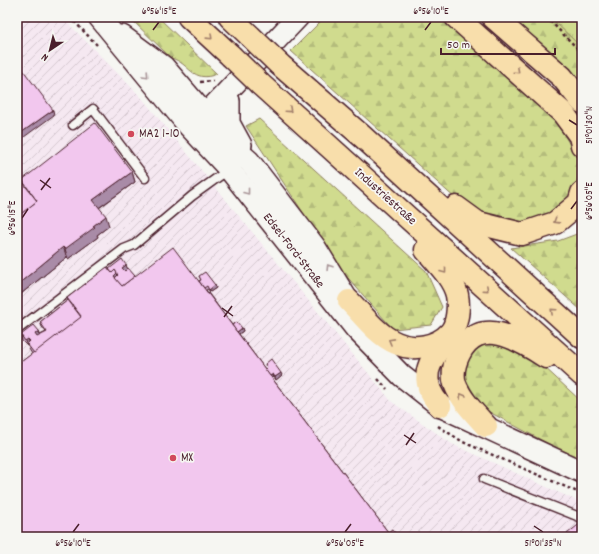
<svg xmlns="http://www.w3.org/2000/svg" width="599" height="554" viewBox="0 0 599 554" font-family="Dekko,sans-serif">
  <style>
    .industrial { fill: url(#industrial-furrows) }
    .forest { fill: url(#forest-firs); stroke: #8d7d5c }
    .park { fill: url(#park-tufts); stroke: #8d7d5c }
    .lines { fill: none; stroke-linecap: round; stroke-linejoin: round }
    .service-casing { stroke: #4a1f2b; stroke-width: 11 }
    .tertiary-casing { stroke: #4a1f2b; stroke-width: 24 }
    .trunk-casing { stroke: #4a1f2b; stroke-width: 25 }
    .path { stroke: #4a1f2b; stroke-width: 2.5; stroke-dasharray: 3 3; stroke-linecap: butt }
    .service { stroke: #f6f6f2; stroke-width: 8 }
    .tertiary { stroke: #f6f6f2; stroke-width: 21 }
    .trunk { stroke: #f8deab; stroke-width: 22 }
    .trunk-bridge-casing { stroke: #4a1f2b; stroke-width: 25; stroke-linecap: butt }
    .trunk-bridge { stroke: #f8deab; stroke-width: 22 }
    .wall { fill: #d0abcd; stroke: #4a1f2b }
    .shaded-wall { fill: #a98ba7; stroke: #4a1f2b }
    .building { fill: #f2c7ee; stroke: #4a1f2b }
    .oneway { stroke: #a17e6b }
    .oneway2 { stroke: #a99598 }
    .ticks { fill: none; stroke: #4a1f2b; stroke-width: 1.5 }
    .poi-dot { fill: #d1495b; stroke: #f6f6f2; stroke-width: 1.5 }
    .labels { text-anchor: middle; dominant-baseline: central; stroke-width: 3.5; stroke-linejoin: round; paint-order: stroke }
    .poi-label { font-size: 13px; fill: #4a1f2b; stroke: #f6f6f2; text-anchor: start }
    .street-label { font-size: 13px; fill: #4a1f2b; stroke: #f6f6f2 }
    .neatline { fill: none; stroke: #4a1f2b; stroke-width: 1.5 }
    .ticks-label { font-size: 10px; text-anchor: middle; fill: #4a1f2b }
  </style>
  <defs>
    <pattern id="industrial-furrows" width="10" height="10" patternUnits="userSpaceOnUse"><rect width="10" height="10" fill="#f5e8f1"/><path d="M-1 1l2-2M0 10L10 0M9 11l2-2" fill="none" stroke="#d4c7cf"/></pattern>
    <pattern id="forest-firs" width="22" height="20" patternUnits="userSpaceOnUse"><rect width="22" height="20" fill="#d0db8e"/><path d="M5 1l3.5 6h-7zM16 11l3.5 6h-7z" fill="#b4bc7b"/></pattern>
    <pattern id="park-tufts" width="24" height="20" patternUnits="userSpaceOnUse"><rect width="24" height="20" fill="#d0db8e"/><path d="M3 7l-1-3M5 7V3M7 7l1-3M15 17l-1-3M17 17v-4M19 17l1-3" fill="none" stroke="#b4bc7b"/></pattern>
  </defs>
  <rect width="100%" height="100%" fill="#f6f6f2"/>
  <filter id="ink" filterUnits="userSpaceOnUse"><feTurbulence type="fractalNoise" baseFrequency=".025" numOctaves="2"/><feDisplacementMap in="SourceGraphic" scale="8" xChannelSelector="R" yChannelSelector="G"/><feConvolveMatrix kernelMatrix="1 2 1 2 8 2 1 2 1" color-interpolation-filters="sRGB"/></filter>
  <g filter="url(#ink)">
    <path class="industrial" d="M17,17h45l79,80 251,305 60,42 130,59v34h-565z"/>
    <g class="forest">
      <path d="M129,17h29l59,57c-25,10 -27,-11 -46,-16z"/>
      <path d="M325,17h116l115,104 24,41 -5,32 -19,20 -33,11 -47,-8 -185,-166z"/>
      <path d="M509,17h44l29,27v40z"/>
      <path d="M259,119l167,152 16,36 -11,18 -38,4 -52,-59 -95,-144z"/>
      <path d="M582,232v79l-71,-63 47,-7z"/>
      <path d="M501,342l41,23 40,37v60l-100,-54 -19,-25 2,-24 16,-15z"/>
    </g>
    <path class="park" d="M550,17h32v31z"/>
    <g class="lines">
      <defs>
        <g id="service">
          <path d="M73,125l20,-16 52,69"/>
          <path d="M17,330l107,-81 10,-4 58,-49 36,-26"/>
          <path d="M484,479l98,39"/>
        </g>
        <g id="tertiary">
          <path d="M99,17l88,107 42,45 127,160 46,47 38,30 142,66"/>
          <path d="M122,36l42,31 69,80 16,14 66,86 43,70"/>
          <path d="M229,101v22l12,22"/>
          <path d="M206,114l92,-97"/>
        </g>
        <g id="trunk">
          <path d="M189,17l42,39"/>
          <path d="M230,17l20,19"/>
          <path d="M456,17l107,96 17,23 2,9"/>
          <path d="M493,17l69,60 20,25"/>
          <path d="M279,64l84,73 219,200"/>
          <path d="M260,84l322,291"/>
          <path d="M456,207l22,16 44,11 33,-11 24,-20 3,-10"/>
          <path d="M349,301c14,14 28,34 47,42 17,8 41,4 54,-10 8,-9 9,-27 7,-38 -4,-17 -20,-32 -31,-45"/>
          <path d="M440,406c-24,-28 -10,-45 8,-71"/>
          <path d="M486,426c-11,-12 -25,-26 -31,-42 -3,-10 -1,-20 4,-30 20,-40 61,-14 87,3"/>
        </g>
      </defs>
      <use href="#service" class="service-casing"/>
      <use href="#tertiary" class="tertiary-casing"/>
      <use href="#trunk" class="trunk-casing"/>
      <g class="path">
        <path d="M70,17l27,28"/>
        <path d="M546,17l36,36"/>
        <path d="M200,82l13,-1"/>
        <path d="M378,379l9,10"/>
        <path d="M438,426l25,16 119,52"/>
      </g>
      <use href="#service" class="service"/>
      <use href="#tertiary" class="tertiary"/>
      <use href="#trunk" class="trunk"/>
      <defs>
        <g id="trunk-bridge">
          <path d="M250,36l29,28"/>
          <path d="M231,56l29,28"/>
        </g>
      </defs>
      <use href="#trunk-bridge" class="trunk-bridge-casing"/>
      <use href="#trunk-bridge" class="trunk-bridge"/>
    </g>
    <g class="wall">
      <path d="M132,172l3,10 -36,26 10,18 -12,9 1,2 -30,22 -1,-2 -46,37 1,-112v-2z"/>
      <path d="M126,265l1,3 8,8 64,5 2,-1 -2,-4 16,9 1,3 -6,4 -2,-3 -2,1 26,35 10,3 1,3 -4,3 26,35 2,-2 -2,-3 17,11 -6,5 -2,-3 -2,1 116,154 -370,-168 14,-10 -3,-5 -1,-3h-1l-5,-5 -1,-6 18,-4 1,4 6,-3 -4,-5 -2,-5 28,-22 -1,-2 42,-29z"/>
    </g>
    <g class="shaded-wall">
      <path d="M53,110l1,5 -34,25 -2,-5z"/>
      <path d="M132,172l3,10 -38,27 -4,-9z"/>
      <path d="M106,216l3,10 -12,9 1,2 -30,22 -3,-10 28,-23z"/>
      <path d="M63,247l4,10 -50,40v-12z"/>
      <path d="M126,265l2,5 -4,3 -2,-5z"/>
      <path d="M117,273l3,8 -7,-6z"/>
      <path d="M215,285l1,3 -6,4 -1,-2z"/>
      <path d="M242,328l1,3 -6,4 -1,-2z"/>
      <path d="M39,331l1,5 -3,3 -2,-5z"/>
      <path d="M28,339l2,5h-3l1,2h-1l-2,-5z"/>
      <path d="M281,373l1,2 -6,5 -1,-3z"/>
      <path d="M273,374l1,3 -4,2 -1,-2z"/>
    </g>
    <g class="building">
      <path d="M17,62l36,48 -35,25 -1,-1z"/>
      <path d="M95,123l37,49 -39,28 13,16 -13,10 2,1 -30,22 -2,-2 -46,38v-68l20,-16 -15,-21z"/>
      <path d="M17,175l20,26 -20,16z"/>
      <path d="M173,247l215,285 -6,5h-365v-172l64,-49 -14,-18 40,-31 5,6 3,-3 2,3 -3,3 8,10z"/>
      <path d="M122,259l4,6 -4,3 3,3 3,-3 7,8 -13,10 -7,-8 3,-3 -1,-1v-1l-2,-3 -3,3 -3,-4z"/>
      <path d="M205,272l10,13 -6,5 -2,-4 -3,2 -5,-7 2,-1 -2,-4z"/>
      <path d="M68,300l13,17 -47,36 -7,-9 3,-3 -2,-2 -3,2 -4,-6 13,-10 5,6 -4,3 2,3 10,-5 -7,-10z"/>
      <path d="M237,322l5,6 -5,4 -5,-7z"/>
      <path d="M271,359l10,14 -6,4 -2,-3 -3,2 -5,-7 2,-2 -2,-3z"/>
      <path d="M582,522v15h-19z"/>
      <path d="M392,529l6,8h-16z"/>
      <path d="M540,531l4,6h-12z"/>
    </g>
    <defs><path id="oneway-chevron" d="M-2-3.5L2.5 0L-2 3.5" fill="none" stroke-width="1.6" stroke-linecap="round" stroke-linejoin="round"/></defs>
    <g class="oneway">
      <use href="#oneway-chevron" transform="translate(210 37) rotate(44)"/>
      <use href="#oneway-chevron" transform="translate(517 71) rotate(42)"/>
      <use href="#oneway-chevron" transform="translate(289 110) rotate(42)"/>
      <use href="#oneway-chevron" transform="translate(556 221) rotate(148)"/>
      <use href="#oneway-chevron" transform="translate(444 271) rotate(52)"/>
      <use href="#oneway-chevron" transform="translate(486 289) rotate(42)"/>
      <use href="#oneway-chevron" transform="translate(553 311) rotate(-138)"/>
      <use href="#oneway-chevron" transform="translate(391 341) rotate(-151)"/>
      <use href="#oneway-chevron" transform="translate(462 396) rotate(-121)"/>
    </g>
    <g class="oneway2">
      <use href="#oneway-chevron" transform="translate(146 75) rotate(47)"/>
      <use href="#oneway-chevron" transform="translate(247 192) rotate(52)"/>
      <use href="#oneway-chevron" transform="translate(329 267) rotate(-122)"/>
    </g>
  </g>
  <path class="ticks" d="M153,30l6,-8M425,30l6,-8M569,120l8,5M40,180l11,8M41,190l9,-12M571,209l6,-8M22,218l6,-9M222,308l11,8M224,317l8,-11M404,435l12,8M406,445l8,-12M534,526l9,6M73,532l6,-8M345,532l6,-8"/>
  <g class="poi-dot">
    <circle cx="131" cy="134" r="4"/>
    <circle cx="173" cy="458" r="4"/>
  </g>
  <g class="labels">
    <g class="poi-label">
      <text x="139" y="134">MA2 1-10</text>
      <text x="181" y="458">MX</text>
    </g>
    <g class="street-label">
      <text transform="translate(385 197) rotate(42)">Industriestraße</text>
      <text transform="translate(293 251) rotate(52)">Edsel-Ford-Straße</text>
    </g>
  </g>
  <rect width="599" height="554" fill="none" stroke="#f6f6f2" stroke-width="44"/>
  <g transform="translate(50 50) rotate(215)" stroke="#f6f6f2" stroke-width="3" paint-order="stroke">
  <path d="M0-3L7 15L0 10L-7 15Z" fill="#4a1f2b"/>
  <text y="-6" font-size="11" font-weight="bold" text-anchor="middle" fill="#4a1f2b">N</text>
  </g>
  <path d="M441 48v6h114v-6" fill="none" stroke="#4a1f2b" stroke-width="2"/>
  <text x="447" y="48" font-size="12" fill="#4a1f2b" stroke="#f6f6f2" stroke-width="3" paint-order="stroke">50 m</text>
  <rect x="22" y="22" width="555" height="510" class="neatline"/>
  <g class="ticks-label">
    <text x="159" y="14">6°56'15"E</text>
    <text x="431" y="14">6°56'10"E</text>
    <text transform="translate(588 125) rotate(-90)" y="4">51°01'30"N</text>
    <text transform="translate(588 201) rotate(-90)" y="4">6°56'05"E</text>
    <text transform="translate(11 218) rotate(-90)" y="4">6°56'15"E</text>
    <text x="73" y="546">6°56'10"E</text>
    <text x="345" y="546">6°56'05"E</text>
    <text x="543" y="546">51°01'35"N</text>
  </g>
</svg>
